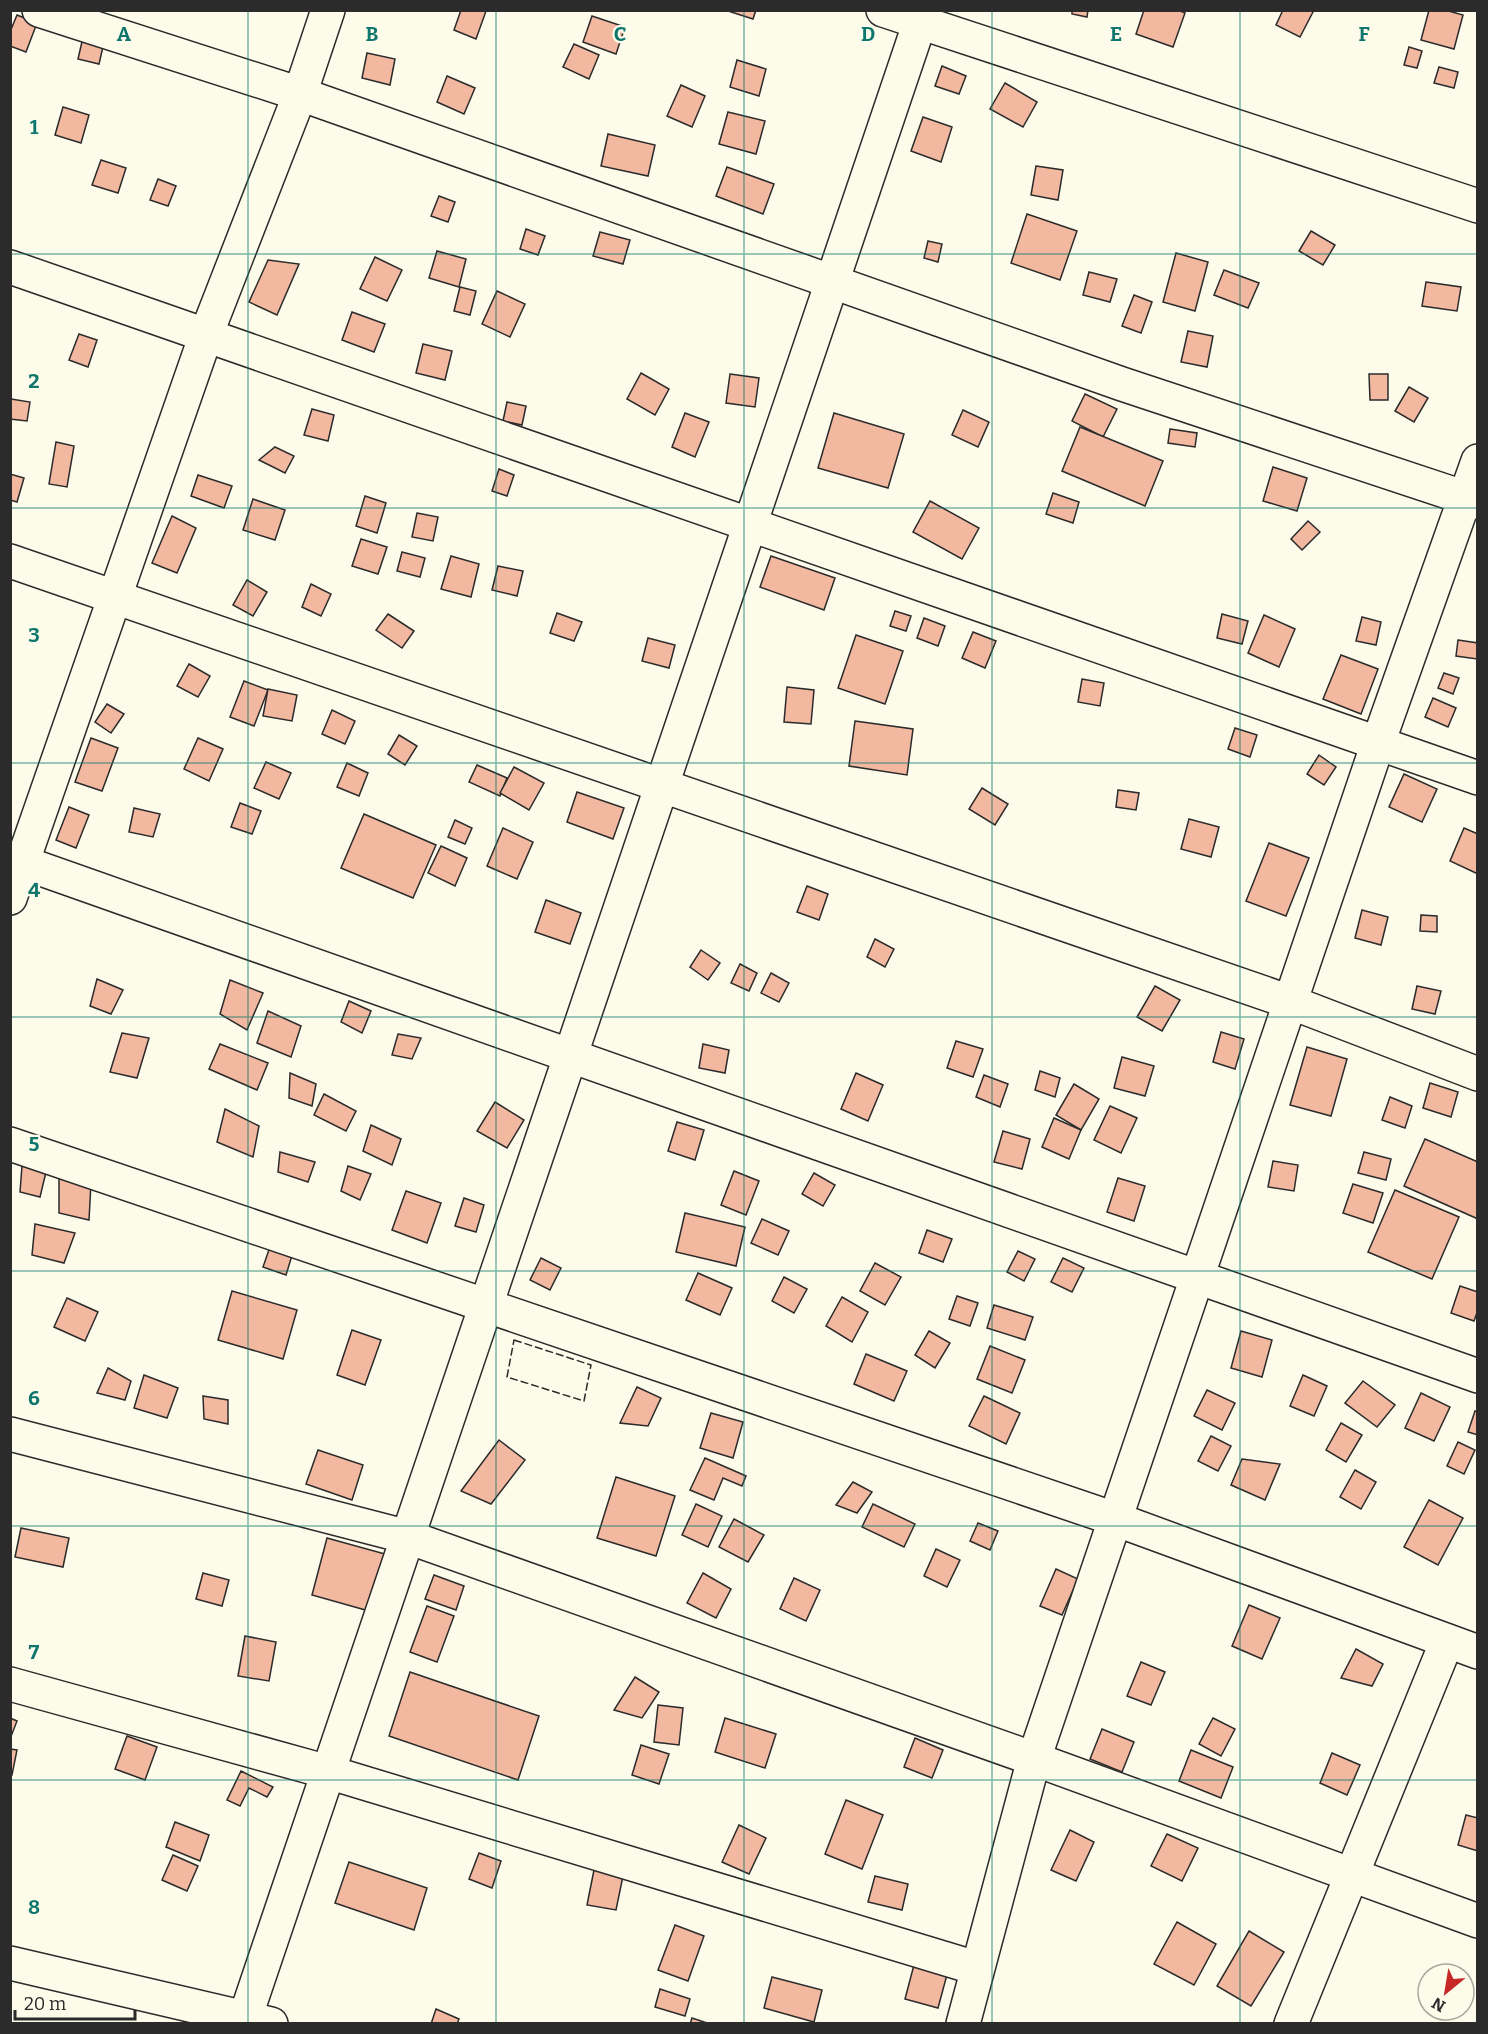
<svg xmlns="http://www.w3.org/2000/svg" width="1488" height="2034" viewBox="0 0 1488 2034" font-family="Bitter,serif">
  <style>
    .building { fill: #f2b8a0; stroke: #2b2b2b; stroke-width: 1.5 }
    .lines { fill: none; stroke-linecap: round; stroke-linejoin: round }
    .street-casing { stroke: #2b2b2b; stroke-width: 36 }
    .street { stroke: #fdfbea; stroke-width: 33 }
    .fence { stroke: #2b2b2b; stroke-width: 1.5; stroke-dasharray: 8 3; stroke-linecap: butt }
    .grid { fill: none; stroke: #0f766e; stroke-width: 1.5; stroke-opacity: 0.55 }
    .grid-label { font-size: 20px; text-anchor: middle; font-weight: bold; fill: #0f766e; stroke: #fdfbea; stroke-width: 4.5; stroke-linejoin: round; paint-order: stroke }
  </style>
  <rect width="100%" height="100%" fill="#fdfbea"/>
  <g class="building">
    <path d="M461,10l25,1 -10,28 -22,-9z"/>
    <path d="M725,10h31l-3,9z"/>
    <path d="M1072,10h16l-1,7 -15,-3z"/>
    <path d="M1144,10h34l7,3 -12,34 -37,-13z"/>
    <path d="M1283,10h31l-14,27 -24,-12z"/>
    <path d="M1429,10h16l18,5 -9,34 -33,-9z"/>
    <path d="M17,15l20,8 -11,29 -16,-6v-14z"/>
    <path d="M592,16l33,11 -9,27 -33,-12z"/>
    <path d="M84,33l21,5 -6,26 -21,-5z"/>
    <path d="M574,44l25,11 -10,24 -26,-12z"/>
    <path d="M1409,47l13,4 -5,17 -13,-3z"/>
    <path d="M367,53l28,6 -5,26 -28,-7z"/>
    <path d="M737,60l29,9 -7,27 -29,-9z"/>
    <path d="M942,66l24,10 -7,18 -24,-8z"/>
    <path d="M1439,67l19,5 -4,16 -20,-5z"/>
    <path d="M447,76l28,12 -11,26 -27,-12z"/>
    <path d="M1005,83l32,19 -14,25 -33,-18z"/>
    <path d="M681,85l24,11 -13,31 -25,-11z"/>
    <path d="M63,107l26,8 -8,28 -26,-8z"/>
    <path d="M728,112l37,9 -9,33 -37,-10z"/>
    <path d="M923,117l29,10 -11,35 -30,-11z"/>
    <path d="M608,134l47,11 -7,31 -47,-10z"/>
    <path d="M101,160l25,8 -8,25 -26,-8z"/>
    <path d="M1036,166l27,4 -5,30 -27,-5z"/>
    <path d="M727,167l47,17 -11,30 -47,-18z"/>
    <path d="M158,179l18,7 -8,20 -18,-6z"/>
    <path d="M439,196l16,6 -7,20 -17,-6z"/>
    <path d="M1027,214l50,17 -17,49 -49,-17z"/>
    <path d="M526,229l19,7 -7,19 -18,-6z"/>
    <path d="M1311,231l24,14 -12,20 -24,-14z"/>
    <path d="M600,232l30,8 -7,24 -30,-8z"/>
    <path d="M928,241l14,3 -4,18 -14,-4z"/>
    <path d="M437,251l29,8 -7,28 -30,-9z"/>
    <path d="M1176,253l32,9 -13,49 -32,-9z"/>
    <path d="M375,257l27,13 -15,31 -27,-12z"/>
    <path d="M268,260l31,4 -22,51 -28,-13z"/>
    <path d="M1224,270l35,13 -11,25 -34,-13z"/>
    <path d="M1089,272l28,7 -7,23 -27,-7z"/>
    <path d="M1426,282l35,5 -4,24 -35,-5z"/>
    <path d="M460,287l16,4 -6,24 -16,-4z"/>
    <path d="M497,291l28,13 -15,33 -28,-13z"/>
    <path d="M1134,295l18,7 -11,31 -19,-7z"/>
    <path d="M352,312l33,12 -11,28 -32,-12z"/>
    <path d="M1188,331l25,5 -6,31 -26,-5z"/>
    <path d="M79,334l18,6 -9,27 -19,-7z"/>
    <path d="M423,344l29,7 -7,29 -29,-7z"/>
    <path d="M641,373l28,16 -14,26 -28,-16z"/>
    <path d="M730,374l29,4 -4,29 -29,-4z"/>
    <path d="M1369,374h19v26h-18z"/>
    <path d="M1409,387l19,11 -14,24 -19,-11z"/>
    <path d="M1085,394l32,15 -14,28 -31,-16z"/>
    <path d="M11,399l19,3 -3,19 -17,-2z"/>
    <path d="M507,402l19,4 -4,19 -19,-4z"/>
    <path d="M312,409l22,6 -6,26 -24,-6z"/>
    <path d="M963,410l26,12 -11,25 -26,-12z"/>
    <path d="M685,413l24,9 -14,35 -23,-10z"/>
    <path d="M834,413l70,21 -16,54 -70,-20z"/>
    <path d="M1080,427l83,34 -18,45 -83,-35z"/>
    <path d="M1170,429l27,4 -2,14 -27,-4z"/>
    <path d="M56,442l18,4 -7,41 -18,-3z"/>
    <path d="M275,447l19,9 -9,17 -26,-13z"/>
    <path d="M1273,467l34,11 -10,33 -34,-10z"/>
    <path d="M499,469l15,6 -7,21 -15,-5z"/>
    <path d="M10,474l14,4 -7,24 -7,-2z"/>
    <path d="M198,475l34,11 -8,22 -33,-12z"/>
    <path d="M1053,493l26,9 -6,21 -27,-9z"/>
    <path d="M365,496l21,7 -9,30 -21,-7z"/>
    <path d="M253,499l32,11 -10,30 -32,-10z"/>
    <path d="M930,501l49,27 -17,31 -49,-27z"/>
    <path d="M417,513l21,4 -5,24 -21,-4z"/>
    <path d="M172,516l24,12 -19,45 -25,-10z"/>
    <path d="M1308,521l12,11 -18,18 -11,-11z"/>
    <path d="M361,539l26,8 -9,27 -26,-8z"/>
    <path d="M402,552l23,6 -5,19 -23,-6z"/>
    <path d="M451,556l28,8 -8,33 -30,-8z"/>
    <path d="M771,556l64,22 -11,32 -64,-23z"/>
    <path d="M498,566l25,5 -6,25 -25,-6z"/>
    <path d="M247,580l20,12 -14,24 -20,-11z"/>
    <path d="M311,584l20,10 -10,22 -19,-9z"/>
    <path d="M895,611l16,5 -5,15 -16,-5z"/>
    <path d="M557,613l25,9 -8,19 -24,-8z"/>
    <path d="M388,614l26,17 -12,17 -26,-18z"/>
    <path d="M1222,614l26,7 -6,23 -25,-6z"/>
    <path d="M1264,615l31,14 -16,38 -31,-14z"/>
    <path d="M1362,617l19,5 -5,23 -20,-4z"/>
    <path d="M924,618l21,8 -7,20 -21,-8z"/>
    <path d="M973,632l23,9 -11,27 -23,-10z"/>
    <path d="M856,635l47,16 -18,53 -47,-16z"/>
    <path d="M648,638l27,7 -6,23 -27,-7z"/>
    <path d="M1458,640l20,3 -1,16 -21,-3z"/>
    <path d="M1341,655l37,14 -17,45 -38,-15z"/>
    <path d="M189,664l21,12 -12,21 -21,-11z"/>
    <path d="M1444,673l15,5 -6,16 -15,-6z"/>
    <path d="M1082,679l22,4 -4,23 -22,-4z"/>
    <path d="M244,681l24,9 -14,36 -24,-9z"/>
    <path d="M787,687l27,3 -3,34 -27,-2z"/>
    <path d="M268,689l29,6 -5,26 -29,-5z"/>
    <path d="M1433,698l23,10 -8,19 -23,-10z"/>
    <path d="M107,704l17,10 -13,19 -16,-11z"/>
    <path d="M332,710l23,11 -10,23 -23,-10z"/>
    <path d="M855,721l58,8 -6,46 -58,-9z"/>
    <path d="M1235,728l22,7 -7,22 -22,-8z"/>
    <path d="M399,735l18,11 -12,19 -17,-11z"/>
    <path d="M91,738l27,10 -16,43 -27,-9z"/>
    <path d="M198,738l25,11 -14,32 -25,-12z"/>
    <path d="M1319,755l17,12 -12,18 -17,-11z"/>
    <path d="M266,762l25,11 -12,26 -25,-11z"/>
    <path d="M347,763l21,10 -9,23 -22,-9z"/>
    <path d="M477,765l30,13 -7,18 -31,-14z"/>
    <path d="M514,767l30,16 -15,27 -29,-17z"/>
    <path d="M1404,774l33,15 -15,33 -33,-15z"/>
    <path d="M982,788l26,16 -13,21 -26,-16z"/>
    <path d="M1118,790l21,3 -3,17 -20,-3z"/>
    <path d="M577,792l47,16 -11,31 -46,-17z"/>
    <path d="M240,803l21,8 -9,23 -21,-7z"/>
    <path d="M69,807l20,8 -13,33 -20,-8z"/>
    <path d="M134,808l26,6 -7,23 -24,-5z"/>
    <path d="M364,814l72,31 -23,53 -72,-30z"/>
    <path d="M1189,819l30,8 -8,30 -30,-8z"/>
    <path d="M455,820l17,8 -7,16 -17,-7z"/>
    <path d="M503,828l30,14 -16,37 -30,-13z"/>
    <path d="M1464,828l14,6v40l-28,-13z"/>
    <path d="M1269,843l40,15 -23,58 -40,-15z"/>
    <path d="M441,846l26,12 -12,28 -27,-13z"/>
    <path d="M807,886l21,8 -9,26 -22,-8z"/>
    <path d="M546,900l35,13 -11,31 -35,-12z"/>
    <path d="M1362,910l26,7 -7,28 -26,-7z"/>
    <path d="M1421,915l16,1v16l-17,-1z"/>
    <path d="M875,939l19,10 -9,18 -18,-10z"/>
    <path d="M701,950l19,13 -12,17 -18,-13z"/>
    <path d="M740,964l17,9 -8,18 -18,-8z"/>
    <path d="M771,973l18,10 -10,19 -18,-9z"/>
    <path d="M97,979l26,11 -12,24 -21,-8z"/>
    <path d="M230,980l33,13 -16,37 -27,-16z"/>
    <path d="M1155,986l25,14 -18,31 -25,-14z"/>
    <path d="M1417,986l24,5 -6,23 -23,-5z"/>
    <path d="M349,1001l22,10 -9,22 -21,-11z"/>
    <path d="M268,1011l33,15 -10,31 -34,-14z"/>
    <path d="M1221,1032l23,7 -9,30 -22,-7z"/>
    <path d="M122,1033l27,5 -12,40 -27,-6z"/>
    <path d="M398,1034l23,4 -9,21 -20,-4z"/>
    <path d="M956,1041l27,8 -10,28 -26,-9z"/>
    <path d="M220,1044l48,19 -11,27 -48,-21z"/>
    <path d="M703,1044l26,6 -4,23 -26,-5z"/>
    <path d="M1307,1047l40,12 -16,57 -41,-11z"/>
    <path d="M1122,1057l32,9 -9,30 -31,-8z"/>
    <path d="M1040,1071l20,7 -5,19 -20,-7z"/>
    <path d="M290,1073l26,11 -4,22 -23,-8z"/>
    <path d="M856,1073l27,12 -15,36 -27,-12z"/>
    <path d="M984,1075l24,9 -8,23 -24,-10z"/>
    <path d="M1430,1083l28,9 -7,25 -28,-9z"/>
    <path d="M1074,1084l25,15 -18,31 -25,-15z"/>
    <path d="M324,1094l32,17 -10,20 -32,-16z"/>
    <path d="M1390,1097l22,9 -7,22 -23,-8z"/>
    <path d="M495,1102l29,18 -17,28 -30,-17z"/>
    <path d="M1110,1106l27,12 -16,35 -27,-13z"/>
    <path d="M225,1109l34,17 -6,31 -36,-15z"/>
    <path d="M1054,1118l27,12 -12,29 -27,-12z"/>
    <path d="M677,1122l27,8 -9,30 -27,-9z"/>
    <path d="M371,1125l30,14 -9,26 -29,-14z"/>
    <path d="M1003,1131l27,8 -8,30 -28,-7z"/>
    <path d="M1425,1139l53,23v57l-74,-33z"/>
    <path d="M280,1152l35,10 -7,20 -30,-10z"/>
    <path d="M1364,1152l27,7 -5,21 -28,-7z"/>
    <path d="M1273,1161l25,4 -4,26 -26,-4z"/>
    <path d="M22,1166l24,6 -6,25 -20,-5z"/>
    <path d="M348,1166l23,8 -11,26 -19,-9z"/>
    <path d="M734,1171l25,10 -13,34 -25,-10z"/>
    <path d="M814,1173l21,12 -12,21 -21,-12z"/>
    <path d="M59,1174l32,9 -2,37 -30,-7z"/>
    <path d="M1118,1178l27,8 -11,35 -27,-9z"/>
    <path d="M1353,1184l30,9 -10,30 -30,-10z"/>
    <path d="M1395,1190l64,27 -27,62 -64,-27z"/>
    <path d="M406,1191l35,12 -14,40 -35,-13z"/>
    <path d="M464,1198l20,7 -8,27 -21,-6z"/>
    <path d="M685,1213l60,14 -9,39 -60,-14z"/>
    <path d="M762,1219l27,12 -11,24 -27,-12z"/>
    <path d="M35,1224l40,9 -11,30 -32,-8z"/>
    <path d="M927,1230l25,9 -9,23 -24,-9z"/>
    <path d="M272,1241l22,8 -8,26 -23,-8z"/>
    <path d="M1018,1251l17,8 -11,22 -17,-9z"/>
    <path d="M541,1258l20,10 -11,22 -20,-10z"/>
    <path d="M1063,1258l21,10 -12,24 -21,-10z"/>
    <path d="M875,1263l26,14 -16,28 -25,-14z"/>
    <path d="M698,1273l34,15 -12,27 -34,-15z"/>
    <path d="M784,1277l23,12 -13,24 -22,-12z"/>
    <path d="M1460,1286l18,6v18l-4,11 -23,-8z"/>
    <path d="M232,1291l65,19 -14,49 -65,-19z"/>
    <path d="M957,1296l21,7 -8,23 -21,-7z"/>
    <path d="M842,1297l26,15 -16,30 -26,-16z"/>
    <path d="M67,1298l31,14 -13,29 -31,-14z"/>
    <path d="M994,1305l39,12 -8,23 -38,-12z"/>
    <path d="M352,1330l29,10 -16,45 -28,-10z"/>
    <path d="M929,1331l21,12 -15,25 -20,-13z"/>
    <path d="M1241,1331l31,9 -10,37 -31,-9z"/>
    <path d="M990,1346l35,14 -13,33 -35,-14z"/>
    <path d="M866,1354l41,17 -13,30 -40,-17z"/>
    <path d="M108,1368l23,13 -6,19 -28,-7z"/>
    <path d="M144,1375l34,13 -11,30 -33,-10z"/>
    <path d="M1303,1375l24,11 -13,30 -24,-10z"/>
    <path d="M1363,1381l32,24 -18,22 -32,-24z"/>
    <path d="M637,1387l24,11 -13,28 -28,-3z"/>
    <path d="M1207,1390l28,13 -13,27 -28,-14z"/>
    <path d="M1421,1393l29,14 -16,34 -29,-13z"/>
    <path d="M203,1396l25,4v24l-24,-5z"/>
    <path d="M984,1396l36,17 -14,31 -37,-18z"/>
    <path d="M1475,1411l3,1v23l-10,-3z"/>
    <path d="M711,1413l32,9 -10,36 -33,-10z"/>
    <path d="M1341,1423l21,12 -16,27 -20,-12z"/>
    <path d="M1211,1436l20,10 -13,25 -20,-10z"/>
    <path d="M499,1440l26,20 -34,44 -30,-13z"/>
    <path d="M1458,1442l17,8 -11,24 -17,-8z"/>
    <path d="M318,1450l45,15 -11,35 -46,-16z"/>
    <path d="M705,1458l41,18 -4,10 -19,-8 -9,22 -24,-10z"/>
    <path d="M1242,1459l38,5 -15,36 -34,-15z"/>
    <path d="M1355,1470l21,12 -15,27 -21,-12z"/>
    <path d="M616,1477l59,19 -19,60 -59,-18z"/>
    <path d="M853,1482l19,10 -15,21 -21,-8z"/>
    <path d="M1429,1500l34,18 -25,47 -34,-18z"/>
    <path d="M696,1504l26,12 -14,31 -26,-12z"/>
    <path d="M873,1504l42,20 -11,23 -42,-20z"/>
    <path d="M734,1519l30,16 -16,27 -29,-15z"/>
    <path d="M978,1523l20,8 -8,19 -20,-9z"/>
    <path d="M21,1528l48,10 -6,29 -48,-10z"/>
    <path d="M327,1538l58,16 -16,57 -57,-16z"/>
    <path d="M936,1549l24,11 -13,27 -23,-11z"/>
    <path d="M1056,1569l22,10 -16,36 -22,-9z"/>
    <path d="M203,1573l26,7 -7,26 -26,-7z"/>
    <path d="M703,1573l28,16 -15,29 -29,-15z"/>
    <path d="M434,1575l30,11 -8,24 -31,-11z"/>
    <path d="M794,1578l26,12 -14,31 -26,-12z"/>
    <path d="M1249,1605l31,13 -18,41 -30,-13z"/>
    <path d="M427,1606l27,10 -17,46 -27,-10z"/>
    <path d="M245,1636l31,6 -7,39 -31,-5z"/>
    <path d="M1356,1649l27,15 -11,22 -31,-8z"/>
    <path d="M1141,1662l24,10 -14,33 -24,-9z"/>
    <path d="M410,1672l129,44 -21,64 -129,-44z"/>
    <path d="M635,1677l24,15 -17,26 -28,-8z"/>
    <path d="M658,1705l25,3 -4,37 -25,-3z"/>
    <path d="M10,1718l7,3 -7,18z"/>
    <path d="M725,1718l51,16 -11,34 -50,-16z"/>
    <path d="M1213,1718l22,11 -14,27 -22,-12z"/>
    <path d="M1102,1729l32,13 -12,30 -32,-13z"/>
    <path d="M127,1736l30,11 -12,33 -30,-11z"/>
    <path d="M915,1738l28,12 -11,28 -28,-11z"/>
    <path d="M641,1745l28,9 -10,30 -27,-9z"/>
    <path d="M10,1749l7,1 -5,25h-2z"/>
    <path d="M1191,1750l42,17 -12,31 -42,-17z"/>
    <path d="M1332,1753l28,12 -13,30 -27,-12z"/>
    <path d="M241,1771l32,16 -6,10 -18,-9 -9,18 -13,-6z"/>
    <path d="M846,1800l37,15 -21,54 -37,-15z"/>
    <path d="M1466,1815l12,3v33l-20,-6z"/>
    <path d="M175,1822l34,13 -9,26 -34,-14z"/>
    <path d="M739,1825l27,13 -17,36 -27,-12z"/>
    <path d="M1070,1830l24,12 -18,39 -25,-11z"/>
    <path d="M1167,1834l31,14 -16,33 -31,-15z"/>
    <path d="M479,1853l22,8 -9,27 -23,-9z"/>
    <path d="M173,1855l25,11 -11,25 -25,-11z"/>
    <path d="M349,1862l78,26 -13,42 -79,-27z"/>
    <path d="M594,1870l29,6 -7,34 -29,-5z"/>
    <path d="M875,1876l33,8 -6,26 -34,-8z"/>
    <path d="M1177,1922l39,22 -22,41 -40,-21z"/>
    <path d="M675,1925l29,11 -16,45 -30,-11z"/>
    <path d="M1249,1931l35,21 -33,54 -34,-20z"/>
    <path d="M915,1961l33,10 -10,37 -33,-9z"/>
    <path d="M772,1977l50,13 -8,32 -50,-14z"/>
    <path d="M660,1989l30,10 -5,17 -30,-9z"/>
    <path d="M436,2009l23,10 -2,5h-26z"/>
    <path d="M692,2018l18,6h-20z"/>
  </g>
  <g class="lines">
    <defs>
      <g id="street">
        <path d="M39,10l261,84 822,290 356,118"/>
        <path d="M883,10l595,196"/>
        <path d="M10,267l1468,511"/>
        <path d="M10,561l1280,441 188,72"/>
        <path d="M10,858l1468,518"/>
        <path d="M10,898l196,-563 94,-241 28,-84"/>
        <path d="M10,1144l1105,375 363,133"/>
        <path d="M10,1434l398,103 626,222 444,162"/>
        <path d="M10,1684l318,88 648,196"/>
        <path d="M10,1963l261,61"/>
        <path d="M243,2024l681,-2014"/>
        <path d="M963,2024l71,-265 344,-1016 100,-282"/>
        <path d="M1291,2024l156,-383"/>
      </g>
    </defs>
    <use href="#street" class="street-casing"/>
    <use href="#street" class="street"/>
    <path class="fence" d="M514,1340l77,25 -7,36 -77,-24z"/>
  </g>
  <path class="grid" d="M248,10v2014M496,10v2014M744,10v2014M992,10v2014M1240,10v2014M10,254h1468M10,508h1468M10,763h1468M10,1017h1468M10,1271h1468M10,1526h1468M10,1780h1468"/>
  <g class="grid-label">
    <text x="124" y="41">A</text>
    <text x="372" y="41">B</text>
    <text x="620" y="41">C</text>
    <text x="868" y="41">D</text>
    <text x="1116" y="41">E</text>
    <text x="1364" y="41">F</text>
    <text x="34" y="134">1</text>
    <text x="34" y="388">2</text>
    <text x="34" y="642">3</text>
    <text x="34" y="897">4</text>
    <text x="34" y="1151">5</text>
    <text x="34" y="1405">6</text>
    <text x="34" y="1659">7</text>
    <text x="34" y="1914">8</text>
  </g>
  <rect width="1488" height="2034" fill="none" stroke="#2b2b2b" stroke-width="24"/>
  <g transform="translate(1446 1992) rotate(210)"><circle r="28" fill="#fdfbea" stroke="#a9a89e" stroke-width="1.5"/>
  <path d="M0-4.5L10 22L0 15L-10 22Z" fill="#c62828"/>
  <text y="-9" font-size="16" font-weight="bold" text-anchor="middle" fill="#2b2b2b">N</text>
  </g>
  <path d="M15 2010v9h120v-9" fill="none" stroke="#2b2b2b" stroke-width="3"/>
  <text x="24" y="2010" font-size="18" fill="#2b2b2b" stroke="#fdfbea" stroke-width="4.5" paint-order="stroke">20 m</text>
</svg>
